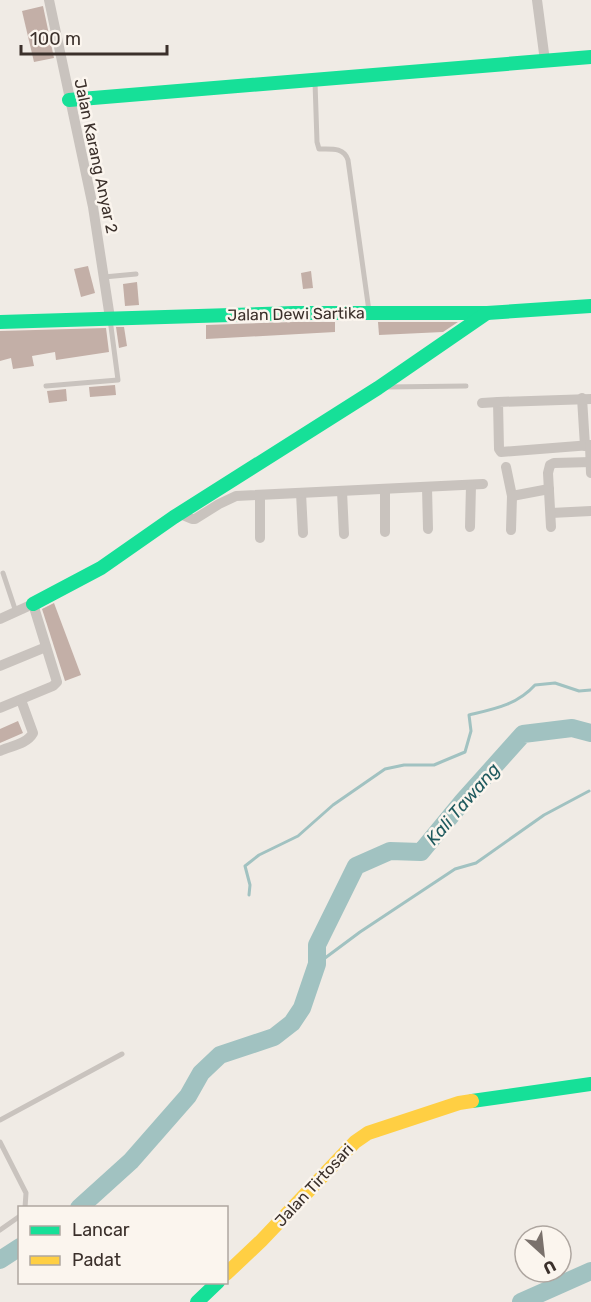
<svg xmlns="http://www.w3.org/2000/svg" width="591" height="1302" viewBox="0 0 591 1302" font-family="Rubik,sans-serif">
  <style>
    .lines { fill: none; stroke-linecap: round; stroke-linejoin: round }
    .stream { stroke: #a1c2c1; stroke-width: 3 }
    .river { stroke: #a1c2c1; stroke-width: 18 }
    .building { fill: #c3afa7 }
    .lane { stroke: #c9c3be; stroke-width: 5 }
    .street { stroke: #c9c3be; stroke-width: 10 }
    .fast { stroke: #16e098; stroke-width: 14 }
    .slow { stroke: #ffcf43; stroke-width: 14 }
    .labels { text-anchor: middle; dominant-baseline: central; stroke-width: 5; stroke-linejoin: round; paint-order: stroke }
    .street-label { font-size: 16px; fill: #3b302b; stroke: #fbf5ee }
    .water-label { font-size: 18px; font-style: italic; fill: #1f5a5e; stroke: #fbf5ee }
  </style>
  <rect width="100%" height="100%" fill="#f0ebe5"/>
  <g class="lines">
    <g class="stream">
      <path d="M249,895l1,-10 -5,-19 14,-11 39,-19 35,-31 52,-36 19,-4h30l31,-13 6,-21 -2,-16c25,-6 48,-10 66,-30l20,-2 24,8 12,-1"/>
      <path d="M317,964l43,-32 95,-63 21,-6 68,-48 45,-24"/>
    </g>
    <g class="river">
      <path d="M79,1208l52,-47 57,-65 13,-23 19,-18 54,-18 18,-14 10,-15 15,-44v-19l39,-79 34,-15 31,1 42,-51 60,-67 49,-6 19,5"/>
      <path d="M0,1260l20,-13"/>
      <path d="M521,1302l70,-31"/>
    </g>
  </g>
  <g class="building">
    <path d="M43,6l11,52 -20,4 -12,-51z"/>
    <path d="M88,266l7,27 -14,4 -7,-28z"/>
    <path d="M311,271l2,17 -10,1 -2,-16z"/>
    <path d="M137,282l2,23 -14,1 -2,-22z"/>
    <path d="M294,322h41v10l-129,7v-14z"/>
    <path d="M378,322h80l-15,10 -64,3z"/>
    <path d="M116,327h8l3,19 -8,2z"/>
    <path d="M106,328l3,24 -53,8 -1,-8 -23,4 2,10 -21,3 -2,-11 -11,3v-30z"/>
    <path d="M115,385l1,10 -26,2 -1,-10z"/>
    <path d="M66,389l1,12 -18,2 -2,-12z"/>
    <path d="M54,603l27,72 -16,6 -23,-72z"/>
    <path d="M18,721l5,12 -23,10v-14z"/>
  </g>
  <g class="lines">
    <g class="lane">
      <path d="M315,82l2,60 2,7c12,0 25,-2 29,11l21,151"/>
      <path d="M104,277l32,-3"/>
      <path d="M46,386l72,-6 -8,-61"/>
      <path d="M386,387l80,-1"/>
      <path d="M3,573l13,39"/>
      <path d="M0,1120l122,-66"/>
      <path d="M0,1142l26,51 -1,15"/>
      <path d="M0,1230l20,-14"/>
    </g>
    <g class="street">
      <path d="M49,0l44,207 17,111"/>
      <path d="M537,0l8,61"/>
      <path d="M582,398l3,48"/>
      <path d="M591,399l-93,3 1,47 2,3 90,-7"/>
      <path d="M482,403l16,-1"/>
      <path d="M590,445l1,28"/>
      <path d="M506,467l6,29 -1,34"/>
      <path d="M427,487l1,42"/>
      <path d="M342,491l2,43"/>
      <path d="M301,493l2,40"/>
      <path d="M260,495v43"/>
      <path d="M512,496l37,-7"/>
      <path d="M551,513l40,-2"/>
      <path d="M180,514l12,5h3l24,-15 17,-8 247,-12"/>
      <path d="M470,527l1,-42"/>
      <path d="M551,527l-3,-54 2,-8 4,-2 37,-1"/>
      <path d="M385,532v-43"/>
      <path d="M0,619l33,-15 24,78 -4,4 -53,22"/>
      <path d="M0,666l46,-19"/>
      <path d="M0,751c11,-5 27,-7 33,-18l-12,-33"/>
    </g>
    <g class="fast">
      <path d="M69,100l522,-43"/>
      <path d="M0,322l294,-9h193l104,-7"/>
      <path d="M33,604l68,-36 73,-51 204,-129 109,-75"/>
      <path d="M472,1101l119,-17"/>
      <path d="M197,1302l21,-20"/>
    </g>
    <path class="slow" d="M226,1274l35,-33 94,-99 13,-9 91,-30 13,-2"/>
  </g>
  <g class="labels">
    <g class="street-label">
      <text transform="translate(96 156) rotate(78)">Jalan Karang Anyar 2</text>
      <text transform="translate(296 314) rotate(-1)">Jalan Dewi Sartika</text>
      <text transform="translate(314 1185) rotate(-47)">Jalan Tirtosari</text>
    </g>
    <g class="water-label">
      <text transform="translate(463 804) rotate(-49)">Kali Tawang</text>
    </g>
  </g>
  <rect x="18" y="1206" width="210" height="78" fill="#fbf5ee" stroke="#aea6a0" stroke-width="1.5"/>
  <rect x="30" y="1226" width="30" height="9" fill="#16e098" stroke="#aea6a0" stroke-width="1.5"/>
  <text x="72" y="1236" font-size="18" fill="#3b302b">Lancar</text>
  <rect x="30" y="1256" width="30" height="9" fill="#ffcf43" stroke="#aea6a0" stroke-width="1.5"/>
  <text x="72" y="1266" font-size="18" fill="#3b302b">Padat</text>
  <g transform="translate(543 1254) rotate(153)"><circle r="28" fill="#fbf5ee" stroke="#aea6a0" stroke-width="1.5"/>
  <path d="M0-4.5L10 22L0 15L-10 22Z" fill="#7a716c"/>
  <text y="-9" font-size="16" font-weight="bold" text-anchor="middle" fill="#3b302b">U</text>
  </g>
  <path d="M21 45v9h146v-9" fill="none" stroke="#3b302b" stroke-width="3"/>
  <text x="30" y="45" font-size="18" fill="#3b302b" stroke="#fbf5ee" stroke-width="4.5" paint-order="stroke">100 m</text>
</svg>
